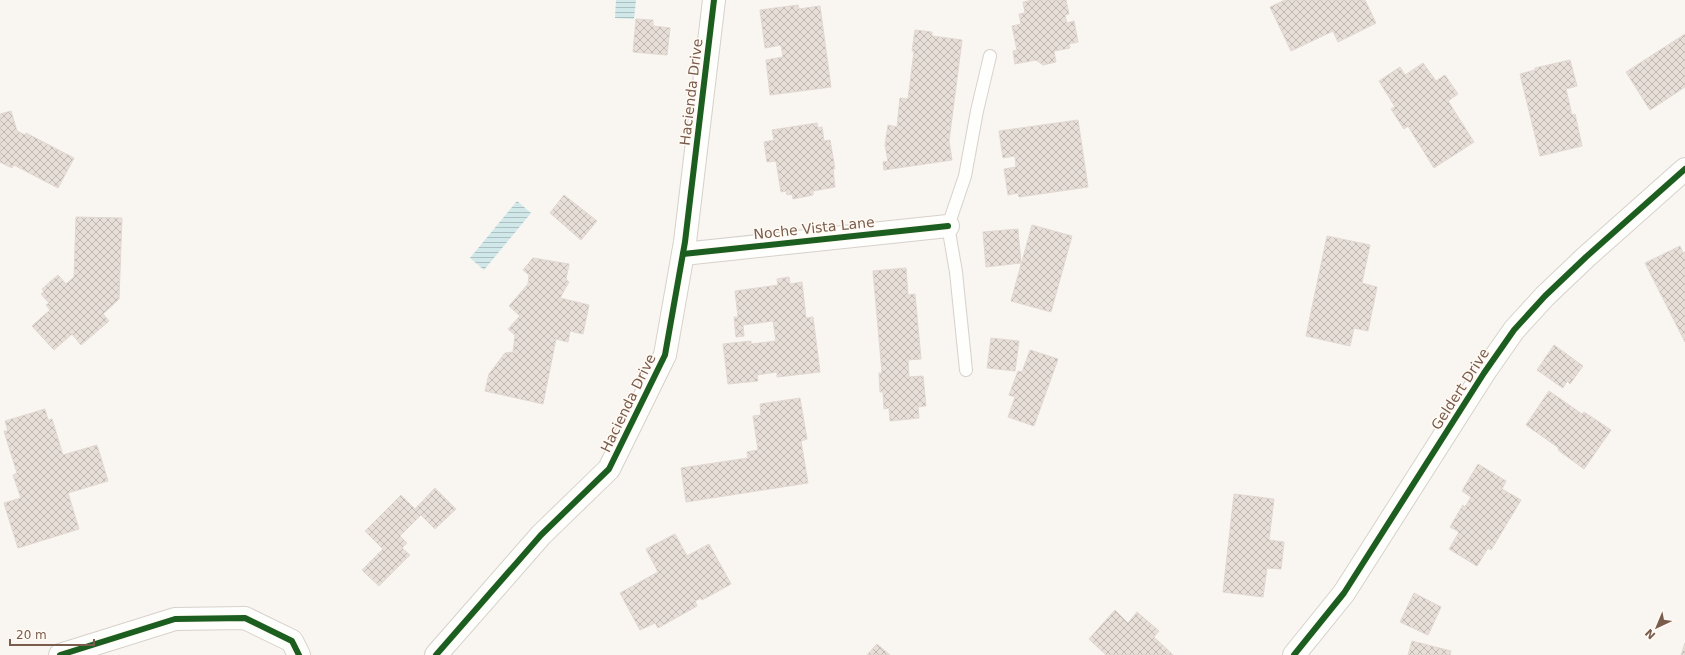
<svg xmlns="http://www.w3.org/2000/svg" width="1685" height="655" viewBox="0 0 1685 655" font-family="'DejaVu Sans',sans-serif">
  <style>
    .water { fill: url(#water-rules) }
    .building { fill: url(#building-cross-hatch); stroke: #e2d8d2 }
    .lines { fill: none; stroke-linecap: round; stroke-linejoin: round }
    .service-casing { stroke: #d7d1cb; stroke-width: 14 }
    .minor-casing { stroke: #d7d1cb; stroke-width: 24 }
    .service { stroke: #fefefd; stroke-width: 12 }
    .minor { stroke: #fefefd; stroke-width: 22 }
    .cycleway-casing { stroke: #fffaf3; stroke-width: 8 }
    .cycleway { stroke: #1b5e20; stroke-width: 6 }
    .labels { text-anchor: middle; dominant-baseline: central; stroke-width: 3; stroke-linejoin: round; paint-order: stroke }
    .street-label { font-size: 14px; fill: #7a5c4d; stroke: #fffaf3 }
  </style>
  <defs>
    <pattern id="water-rules" width="6" height="5" patternUnits="userSpaceOnUse"><rect width="6" height="5" fill="#d0e8ea"/><path d="M0 2.5h6" fill="none" stroke="#aebfc0"/></pattern>
    <pattern id="building-cross-hatch" width="8" height="8" patternUnits="userSpaceOnUse"><rect width="8" height="8" fill="#e6ded7"/><path d="M0 0l8 8M0 8l8-8" fill="none" stroke="#bfb7b1"/></pattern>
  </defs>
  <rect width="100%" height="100%" fill="#f9f5f0"/>
  <g class="water">
    <path d="M616,0h20l-2,19 -19,-1z"/>
    <path d="M517,201l14,12 -47,57 -14,-12z"/>
  </g>
  <g class="building">
    <path d="M1032,0h34l3,14 -4,1 2,8 7,-2 4,21 -9,2 1,4 -16,3 2,11 -13,3 -7,-5 -21,4 -2,-13 4,-1 -5,-24 9,-2 -2,-10 6,-1 -2,-11z"/>
    <path d="M1285,0h80l11,23 -38,19 -5,-11 -42,20 -21,-44z"/>
    <path d="M798,5l1,4 21,-3 11,81 -61,8 -4,-35 17,-3 -2,-12 -16,3 -5,-38z"/>
    <path d="M636,19l17,1v6l17,2 -3,27 -34,-3z"/>
    <path d="M915,30l17,2v4l30,4 -13,101 3,19 -68,10 -1,-8 5,-1 -3,-16 3,-20 9,2 3,-29 8,1 6,-48h-2z"/>
    <path d="M1685,34v53l-35,23 -24,-38z"/>
    <path d="M1570,60l7,26 -11,3 6,26 3,-1 7,32 -42,10 -20,-82 15,-4v-2z"/>
    <path d="M1423,63l13,18 9,-6 13,19 -10,7 26,41 -40,26 -26,-42 -4,3 -13,-20 4,-2 -16,-26 21,-14 5,8z"/>
    <path d="M11,111l6,20 8,4 1,-2 48,25 -16,30 -44,-23 -2,3 -12,-6v-48z"/>
    <path d="M1078,120l10,67 -69,10 -1,-4 -10,2 -4,-26 12,-2 -1,-11 -12,2 -4,-27z"/>
    <path d="M817,123l1,5 4,-1 2,14 6,-1 5,29h-2l2,18 -22,4v4l-20,4 -1,-5 -5,1 -1,-4 -5,1 -5,-31 -9,1 -3,-20 10,-2 -2,-10z"/>
    <path d="M564,195l33,26 -16,19 -31,-27z"/>
    <path d="M76,217l46,1 -3,81 -16,15 6,7 -28,24 -9,-11 -18,16 -22,-24 18,-16 -4,-5 3,-2 -8,-9 3,-2 -2,-3 16,-14 8,9 8,-7z"/>
    <path d="M1032,225l40,11 -21,76 -40,-11z"/>
    <path d="M1018,229l3,34 -35,4 -3,-35z"/>
    <path d="M1327,236l43,9 -8,38 15,4 -9,44 -14,-3 -4,18 -44,-10z"/>
    <path d="M1680,246l3,7 2,-1v90l-40,-79z"/>
    <path d="M533,258l36,6 -3,15 3,3 -9,16 29,7 -6,29 -13,-3 -2,11 -12,-3 -13,65 -58,-13 4,-17 16,-21 8,-1 2,-17 -7,-6 12,-13 -11,-10 19,-22 1,-9 -6,-5z"/>
    <path d="M906,268l2,27 7,-1 6,65 -13,1 1,17 14,-1 3,30 -8,1 1,11 -29,3 -1,-13 -5,1 -1,-17h-3l-1,-19h3l-9,-102z"/>
    <path d="M789,277l1,7 12,-2 4,36 7,-1 7,55 -43,5v-5l-20,3 1,6 -30,3 -5,-40 28,-3v3l25,-3 -3,-20 -30,4 1,11 -8,1 -2,-20h4l-3,-26 43,-6 -1,-6z"/>
    <path d="M991,338l28,3 -4,30 -28,-3z"/>
    <path d="M1554,345l29,21 -13,18 -3,-3 -4,7 -26,-18z"/>
    <path d="M1030,350l28,9 -24,67 -26,-9 7,-20 -6,-2 9,-24 4,1z"/>
    <path d="M1549,391l33,23 2,-2 27,18 -27,39 -26,-19 1,-2 -33,-23z"/>
    <path d="M800,398l7,41 -6,2 7,42 -122,19 -5,-34 67,-10 -1,-6 11,-2 -5,-34 8,-1 -1,-11z"/>
    <path d="M45,409l3,11 4,-1 11,36 34,-10 11,36 -40,12 11,36 -61,19 -14,-45 17,-5 -8,-23 4,-2 -13,-42h4l-3,-10z"/>
    <path d="M1478,464l28,17 -4,8 19,11 -30,50 -3,-2 -11,18 -28,-17 10,-17 -9,-5 13,-22 2,2 6,-10 -9,-6z"/>
    <path d="M435,488l21,21 -21,20 -14,-14 -21,21 7,7 -5,5 8,7 -31,31 -17,-16 21,-21 -18,-18 36,-36 14,14z"/>
    <path d="M1234,494l40,5 -5,41 15,2 -3,27 -14,-1 -4,29 -40,-5z"/>
    <path d="M675,534l12,22 22,-12 22,40 -29,16 -1,-2 -6,3 2,5 -39,22 -3,-5 -15,7 -20,-37 38,-21 -12,-23z"/>
    <path d="M1414,593l27,14 -13,28 -28,-13z"/>
    <path d="M1115,610l13,13 9,-11 22,19 -5,6 19,18h-67l-17,-16z"/>
    <path d="M1412,641l39,10 -1,4h-42z"/>
    <path d="M1685,643v12h-4z"/>
    <path d="M877,644l13,11h-23z"/>
  </g>
  <g class="lines">
    <defs>
      <path id="service" d="M966,370l-10,-98 -8,-46 17,-50 12,-65 13,-55"/>
      <g id="minor">
        <path d="M683,254l265,-28"/>
        <path d="M60,655l115,-36 70,-1 47,23 7,14"/>
        <path d="M436,655l105,-120 68,-66 56,-114 20,-113 29,-242"/>
        <path d="M1294,655l50,-62 140,-220 30,-43 31,-34 41,-39 99,-88"/>
      </g>
    </defs>
    <use href="#service" class="service-casing"/>
    <use href="#minor" class="minor-casing"/>
    <use href="#service" class="service"/>
    <use href="#minor" class="minor"/>
    <defs>
      <g id="cycleway">
        <path d="M683,254l265,-28"/>
        <path d="M60,655l115,-36 70,-1 47,23 7,14"/>
        <path d="M436,655l105,-120 68,-66 56,-114 20,-113 29,-242"/>
        <path d="M1294,655l50,-62 140,-220 30,-43 31,-34 41,-39 99,-88"/>
      </g>
    </defs>
    <use href="#cycleway" class="cycleway-casing"/>
    <use href="#cycleway" class="cycleway"/>
  </g>
  <g class="labels">
    <g class="street-label">
      <text transform="translate(691 92) rotate(-83)">Hacienda Drive</text>
      <text transform="translate(814 228) rotate(-6)">Noche Vista Lane</text>
      <text transform="translate(1460 389) rotate(-57)">Geldert Drive</text>
      <text transform="translate(628 403) rotate(-64)">Hacienda Drive</text>
    </g>
  </g>
  <g transform="translate(1657 627) rotate(224)" stroke="#fffaf3" stroke-width="3" paint-order="stroke">
  <path d="M0-3L7 15L0 10L-7 15Z" fill="#7a5c4d"/>
  <text y="-6" font-size="11" font-weight="bold" text-anchor="middle" fill="#7a5c4d">N</text>
  </g>
  <path d="M10 639v6h84v-6" fill="none" stroke="#7a5c4d" stroke-width="2"/>
  <text x="16" y="639" font-size="12" fill="#7a5c4d" stroke="#fffaf3" stroke-width="3" paint-order="stroke">20 m</text>
</svg>
